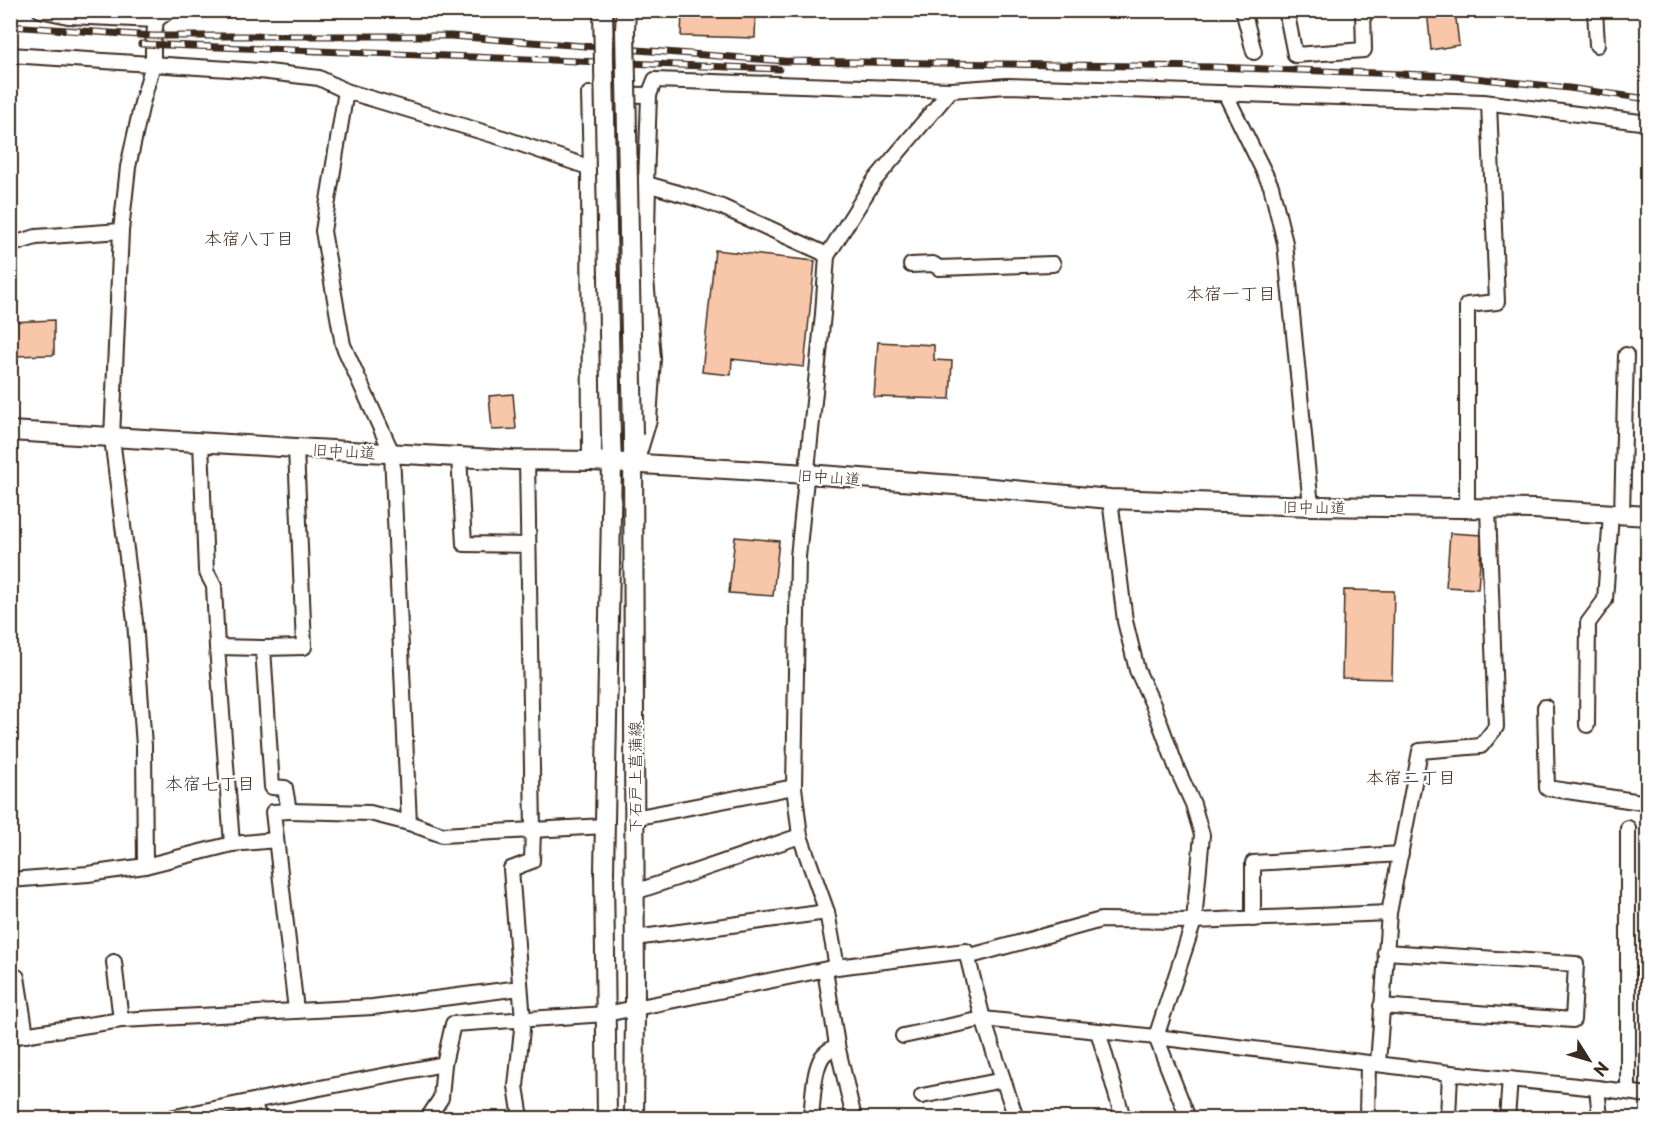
<svg xmlns="http://www.w3.org/2000/svg" width="1658" height="1129" viewBox="0 0 1658 1129" font-family="'Playpen Sans','Klee One',sans-serif">
  <style>
    .building { fill: #f8c6a8; stroke: #3b2a1e; stroke-width: 1.5 }
    .lines { fill: none; stroke-linecap: round; stroke-linejoin: round }
    .street-casing { stroke: #3b2a1e; stroke-width: 18 }
    .secondary-casing { stroke: #3b2a1e; stroke-width: 22 }
    .street { stroke: #fff; stroke-width: 14 }
    .secondary { stroke: #fff; stroke-width: 18 }
    .rail-casing { stroke: #3b2a1e; stroke-width: 7 }
    .rail { stroke: #fff; stroke-width: 4.5; stroke-dasharray: 14; stroke-linecap: butt }
    .secondary-bridge-casing { stroke: #3b2a1e; stroke-width: 22; stroke-linecap: butt }
    .secondary-bridge { stroke: #fff; stroke-width: 18 }
    .labels { text-anchor: middle; dominant-baseline: central; stroke-width: 4.5; stroke-linejoin: round; paint-order: stroke }
    .street-label { font-size: 16px; fill: #3b2a1e; stroke: #fff }
    .neighbourhood-label { font-size: 18px; fill: #3b2a1e; stroke: #fff }
  </style>
  <rect width="100%" height="100%" fill="#fff"/>
  <filter id="ink" filterUnits="userSpaceOnUse"><feTurbulence type="fractalNoise" baseFrequency=".0167" numOctaves="2"/><feDisplacementMap in="SourceGraphic" scale="12" xChannelSelector="R" yChannelSelector="G"/><feConvolveMatrix kernelMatrix="1 2 1 2 8 2 1 2 1" color-interpolation-filters="sRGB"/></filter>
  <g filter="url(#ink)">
    <g class="building">
      <path d="M682,10h74l-1,28 -74,-2z"/>
      <path d="M1427,10h28l4,35 -28,5z"/>
      <path d="M715,250l100,11 -11,106 -72,-8 -1,16 -29,-3z"/>
      <path d="M54,320v35l-44,1v-34z"/>
      <path d="M878,342l56,3v15l18,1 -2,38 -76,-2z"/>
      <path d="M513,394l3,35 -24,1 -3,-34z"/>
      <path d="M1450,533l32,2 -4,54 -32,-2z"/>
      <path d="M735,537l44,4 -6,55 -44,-3z"/>
      <path d="M1344,590l50,1 -2,88 -50,-1z"/>
    </g>
    <g class="lines">
      <defs>
        <g id="street">
          <path d="M40,10l28,6 88,4 14,-10"/>
          <path d="M1243,10l11,42"/>
          <path d="M1286,10l9,45 69,-5 -1,-40"/>
          <path d="M1595,10l2,35"/>
          <path d="M10,55l250,16 59,7 27,13 157,47 88,30 101,29 30,10 99,45 6,4"/>
          <path d="M346,91l-23,140 20,114 49,108 17,370 33,12 163,-9"/>
          <path d="M1225,93l46,93 14,57 26,263"/>
          <path d="M591,168l-2,-74 60,1"/>
          <path d="M646,184l3,-89 6,-15 296,10 56,-4 477,16 164,21"/>
          <path d="M10,245l26,-8 85,-6"/>
          <path d="M911,265l22,-1 6,4 114,-4"/>
          <path d="M201,442l5,129 8,15 3,61 15,197 44,-4"/>
          <path d="M459,456l5,88 64,1"/>
          <path d="M1110,499l15,122 12,49 17,37 23,62 16,35 9,31 -8,86 -38,116 32,81"/>
          <path d="M1467,509v-204l30,-3 -8,-199"/>
          <path d="M1622,514l4,-159"/>
          <path d="M217,647l46,1"/>
          <path d="M1545,707l2,81 101,15"/>
          <path d="M1587,725l1,-102 17,-23 6,-86"/>
          <path d="M289,811l81,2 39,10"/>
          <path d="M634,818l160,-31"/>
          <path d="M145,866l87,-22"/>
          <path d="M10,880l78,-6 57,-8 -1,-120 -9,-125 -23,-183 9,-207 7,-64 14,-64 11,-39v-20l3,-24"/>
          <path d="M635,892l165,-56"/>
          <path d="M1253,919v-56l148,-9"/>
          <path d="M635,938l192,-26"/>
          <path d="M967,957l134,-37 93,1 195,-8"/>
          <path d="M114,962l7,58"/>
          <path d="M837,967l-10,-55 -27,-76 -6,-49 4,-230 25,-243 4,-58 47,-75 77,-91"/>
          <path d="M825,970l12,75 17,73"/>
          <path d="M17,977l9,58"/>
          <path d="M1381,1006l192,14 3,-56 -191,-12"/>
          <path d="M296,1010l-23,-198 16,-1 -4,-23 -13,-1 -9,-139 41,-1 -8,-199"/>
          <path d="M1098,1031l25,87"/>
          <path d="M903,1036l80,-17 173,18 294,36 147,15 51,7"/>
          <path d="M10,1037l111,-17 252,-13 147,-19"/>
          <path d="M1378,1064l11,-151 31,-162 61,-5 15,-19 -8,-218"/>
          <path d="M1597,1088l3,30"/>
          <path d="M1628,1092v-264"/>
          <path d="M922,1096l81,-16"/>
          <path d="M253,1101l6,17"/>
          <path d="M170,1118l83,-17 191,-37"/>
          <path d="M428,1118l13,-20 3,-34 9,-40 153,-10 231,-47 129,-16 17,68 33,99"/>
          <path d="M521,1118l-5,-32 7,-66 -12,-151 21,-8 1,-31 -6,-371"/>
          <path d="M811,1118c2,-17 2,-46 11,-61 3,-5 11,-9 15,-12"/>
          <path d="M1367,1118l1,-55"/>
          <path d="M1448,1118l2,-45"/>
          <path d="M1507,1118l3,-39"/>
        </g>
        <g id="secondary">
          <path d="M591,168l1,293"/>
          <path d="M10,431l286,17 217,12 79,1 215,13 174,13 129,12 201,7 223,3 114,7"/>
          <path d="M633,435l2,572 -1,111"/>
          <path d="M637,453l10,-33 4,-62 -7,-79 2,-95"/>
          <path d="M607,1118l-3,-246 8,-409 -1,-26"/>
        </g>
      </defs>
      <use href="#street" class="street-casing"/>
      <use href="#secondary" class="secondary-casing"/>
      <use href="#street" class="street"/>
      <use href="#secondary" class="secondary"/>
      <defs>
        <g id="rail">
          <path d="M10,26l143,10h298l333,25 431,6 240,9 114,12 79,11"/>
          <path d="M141,44l638,25"/>
        </g>
      </defs>
      <use href="#rail" class="rail-casing"/>
      <use href="#rail" class="rail"/>
      <defs>
        <g id="secondary-bridge">
          <path d="M603,10l8,427"/>
          <path d="M626,10l-1,20 8,405"/>
        </g>
      </defs>
      <use href="#secondary-bridge" class="secondary-bridge-casing"/>
      <use href="#secondary-bridge" class="secondary-bridge"/>
    </g>
  </g>
  <g class="labels">
    <g class="street-label">
      <text transform="translate(344 450) rotate(3)">旧中山道</text>
      <text transform="translate(829 476) rotate(4)">旧中山道</text>
      <text transform="translate(1314 506) rotate(1)">旧中山道</text>
      <text transform="translate(634 777) rotate(-90)">下石戸上菖蒲線</text>
    </g>
    <g class="neighbourhood-label">
      <text x="249" y="237">本宿八丁目</text>
      <text x="1231" y="292">本宿一丁目</text>
      <text x="1411" y="776">本宿二丁目</text>
      <text x="210" y="782">本宿七丁目</text>
    </g>
  </g>
  <rect width="1658" height="1129" fill="none" stroke="#fff" stroke-width="36"/>
  <rect x="18" y="18" width="1622" height="1093" fill="none" stroke="#3b2a1e" stroke-width="2" filter="url(#ink)"/>
  <g transform="translate(1589 1060) rotate(127)" stroke="#ffffff" stroke-width="4.5" paint-order="stroke">
  <path d="M0-4.5L10 22L0 15L-10 22Z" fill="#3b2a1e"/>
  <text y="-9" font-size="16" font-weight="bold" text-anchor="middle" fill="#3b2a1e">N</text>
  </g>
</svg>
